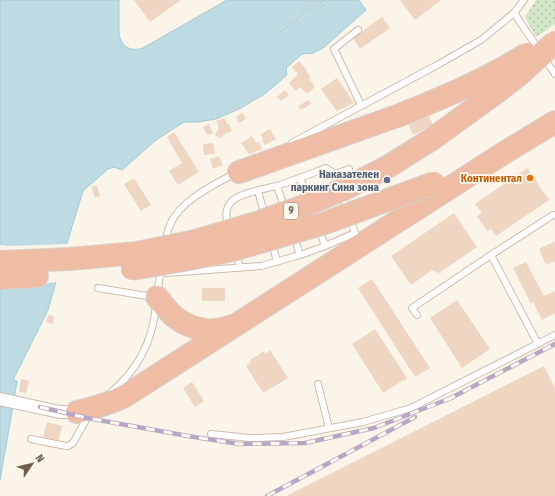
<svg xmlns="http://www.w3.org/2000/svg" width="555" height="496" viewBox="0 0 555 496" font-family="'Fira Sans Condensed',sans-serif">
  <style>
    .grass { fill: url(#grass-dots) }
    .water { fill: #bedbe3; stroke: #a5c9d3 }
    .pier { fill: #fbf4e8 }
    .building { fill: #eed6c2 }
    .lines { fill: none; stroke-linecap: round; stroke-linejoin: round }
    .lane-casing { stroke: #ccbdaf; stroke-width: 8 }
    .street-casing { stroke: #ccbdaf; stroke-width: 14 }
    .highway-casing { stroke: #d8d2cd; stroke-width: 24 }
    .path { stroke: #d3b9a5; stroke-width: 2; stroke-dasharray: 1 3; stroke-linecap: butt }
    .lane { stroke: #fff; stroke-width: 6 }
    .street { stroke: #fff; stroke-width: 12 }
    .highway { stroke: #efbca5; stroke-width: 22 }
    .rail-casing { stroke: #b8a7c4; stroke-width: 4.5 }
    .rail { stroke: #fdf8ee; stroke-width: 3; stroke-dasharray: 9; stroke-linecap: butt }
    .highway-bridge-casing { stroke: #d8d2cd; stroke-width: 24; stroke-linecap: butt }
    .highway-bridge { stroke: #efbca5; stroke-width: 22 }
    .food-dot { fill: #e8710a; stroke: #fdf8ee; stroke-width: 1.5 }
    .service-dot { fill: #5c6f8a; stroke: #fdf8ee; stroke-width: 1.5 }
    .labels { text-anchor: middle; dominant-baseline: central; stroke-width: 3.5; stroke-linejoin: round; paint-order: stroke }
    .shield { fill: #fdf8ee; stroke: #9c8c7e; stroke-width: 1 }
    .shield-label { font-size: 10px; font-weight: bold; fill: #725d4e }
    .service-label { font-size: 11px; font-weight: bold; fill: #4e5e75; stroke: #fdf8ee; text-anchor: end }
    .food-label { font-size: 11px; font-weight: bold; fill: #c56008; stroke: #fdf8ee; text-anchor: end }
  </style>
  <defs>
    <pattern id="grass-dots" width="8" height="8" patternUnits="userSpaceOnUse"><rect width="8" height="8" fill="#d2e7c7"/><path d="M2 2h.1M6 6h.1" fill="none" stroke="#afbea4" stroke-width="1.8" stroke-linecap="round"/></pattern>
  </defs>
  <rect width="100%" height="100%" fill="#fbf4e8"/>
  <path class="grass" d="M536,0h19v24l-19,13 -11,-20z"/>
  <path class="water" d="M0,0h119v34c3,13 11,18 24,14l84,-48h132l7,10 -43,38 -10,5 -11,1 -16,14 1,7 -21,18 -25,15 -25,11 -18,3h-14l-28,18 -34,30 -8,-3 -6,2 -25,22 -19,62 -16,57 -35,70 4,1 -5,31 -12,68z"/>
  <path class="pier" d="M68,244l-10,38 -58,5v-42l10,1z"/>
  <g class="building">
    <path d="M134,0h47l-31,22z"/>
    <path d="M400,0h41l-26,20z"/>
    <path d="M382,17l8,11 -30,21 -7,-11z"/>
    <path d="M299,61l8,9 -1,1 5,6 -2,2 6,8 -8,7 -7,-7 -4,4 -7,-8 9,-9 -6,-7z"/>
    <path d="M337,78l17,25 -17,8 -16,-22z"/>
    <path d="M285,90l4,5 -8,6 -4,-4z"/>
    <path d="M309,100l2,4 -10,6 -3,-4z"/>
    <path d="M242,113l4,6 -7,4 -3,-6z"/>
    <path d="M428,114l5,11 -20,10 -5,-11z"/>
    <path d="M225,118l2,6h2l3,7 -9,4 -3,3 -5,-3 4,-7 -3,-7z"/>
    <path d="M209,124l4,9 -6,2 -4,-8z"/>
    <path d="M270,129l6,10 -11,6 -3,-5 1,-1 -2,-5z"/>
    <path d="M174,132l25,40 -21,13 -9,-14 13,-8 -15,-26z"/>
    <path d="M252,136l4,7 3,-1 3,7 -13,5 -8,-11z"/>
    <path d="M213,143l2,11 -11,1 -1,-11z"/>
    <path d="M219,156l4,9 -10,4 -3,-10z"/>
    <path d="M527,168l22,32 -53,36 -5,-7 -4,2 -10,-15 5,-3 -7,-9z"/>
    <path d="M134,178l17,27 -10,6 -17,-27z"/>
    <path d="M97,185l3,11 -5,2 -4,-11z"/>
    <path d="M454,213l23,34 -38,26 -7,-3 -21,15 -20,-29z"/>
    <path d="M555,241v20l-9,4 -7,-16z"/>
    <path d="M526,262l18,34 11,-5v22l-13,7 -9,-18 -2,2 -18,-36z"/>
    <path d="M372,279l58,89 -15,9 -57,-89z"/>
    <rect x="202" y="288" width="23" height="13"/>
    <path d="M457,300l33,49 -28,19 -32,-50z"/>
    <path d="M48,315l6,1 -1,8 -7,-2z"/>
    <path d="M375,329l32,49 -24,15 -31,-49z"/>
    <path d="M270,350l18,28 -25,15 -17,-27 5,-4 -1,-2 14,-9 1,3z"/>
    <path d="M544,366l11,22v108h-269z"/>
    <path d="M21,379l8,2 -3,12 -7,-1z"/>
    <path d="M192,382l12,19 -9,6 -12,-19z"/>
    <path d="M47,422l15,4 -4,16 -15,-4z"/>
  </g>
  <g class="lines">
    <defs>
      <g id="lane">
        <path d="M514,13l25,37"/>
        <path d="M358,30l-24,19 27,56"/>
        <path d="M544,58l11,16"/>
        <path d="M292,143l147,-79 42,-24 33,-27 10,-13"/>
        <path d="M335,174l14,-5"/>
        <path d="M300,178l9,22"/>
        <path d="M277,186l8,23"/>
        <path d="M258,191l7,25"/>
        <path d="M319,228l6,18"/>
        <path d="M294,237l6,18"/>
        <path d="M166,243c1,-6 1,-13 4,-18 9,-24 45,-41 66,-52"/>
        <path d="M272,243l5,19"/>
        <path d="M236,254l4,13"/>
        <path d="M491,255l47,89"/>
        <path d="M167,273l94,-7 39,-11 25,-9 30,-13 -20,-59 -9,-6c-16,6 -33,13 -50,18 -12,3 -35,7 -44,15 -8,8 -6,17 -3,26"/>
        <path d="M98,288l55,9"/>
        <path d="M157,295l4,-27"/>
        <path d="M417,315l-5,-7 79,-53 62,-40"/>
        <path d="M318,384l11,44"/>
        <path d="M109,394c29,-24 43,-51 47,-88"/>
        <path d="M211,434l39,4 33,-1 80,-15 48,-14 144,-73"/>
        <path d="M31,439l35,7h2l5,-3 14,-25 -4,-2"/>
      </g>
      <path id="street" d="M0,399l60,13h17"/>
      <g id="highway">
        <path d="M239,172l161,-57"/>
        <path d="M0,262l70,-3 67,-6"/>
        <path d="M0,278l37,-2"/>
        <path d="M157,297c6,7 11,15 19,21 16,12 38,16 56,8"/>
        <path d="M77,412c17,-4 32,-8 48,-16l382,-245 48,-29"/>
      </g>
    </defs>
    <use href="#lane" class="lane-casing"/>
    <use href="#street" class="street-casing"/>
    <use href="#highway" class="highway-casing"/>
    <path class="path" d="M281,32l38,-32 11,13"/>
    <use href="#lane" class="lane"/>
    <use href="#street" class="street"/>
    <use href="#highway" class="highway"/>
    <defs>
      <g id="rail">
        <path d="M447,400l108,-56"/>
        <path d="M40,407l47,11 101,18 51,8 66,-1 69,-15 77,-30"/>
        <path d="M267,496l148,-79"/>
      </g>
    </defs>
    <use href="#rail" class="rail-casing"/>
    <use href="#rail" class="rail"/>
    <defs>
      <g id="highway-bridge">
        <path d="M400,115c44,-18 86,-35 127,-61"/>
        <path d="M137,253l58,-12 61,-18 45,-16 43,-18 45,-23 43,-27 65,-47 22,-17 36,-33"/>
        <path d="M132,269l52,-9 49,-10 89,-26 112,-41"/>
      </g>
    </defs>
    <use href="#highway-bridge" class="highway-bridge-casing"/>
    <use href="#highway-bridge" class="highway-bridge"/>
  </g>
  <circle class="food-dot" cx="530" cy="178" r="4"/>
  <circle class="service-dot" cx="387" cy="180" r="4"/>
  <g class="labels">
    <rect class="shield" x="284" y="203" width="14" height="16" rx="3"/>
    <g class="shield-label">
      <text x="291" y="211">9</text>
    </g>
    <g class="service-label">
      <text x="379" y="174">Наказателен<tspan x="379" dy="13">паркинг Синя зона</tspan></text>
    </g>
    <g class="food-label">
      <text x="522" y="178">Континентал</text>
    </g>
  </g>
  <g transform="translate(32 464) rotate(55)" stroke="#fdf8ee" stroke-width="3" paint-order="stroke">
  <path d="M0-3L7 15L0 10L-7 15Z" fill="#725d4e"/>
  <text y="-6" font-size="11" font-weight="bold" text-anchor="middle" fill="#725d4e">N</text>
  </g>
</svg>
